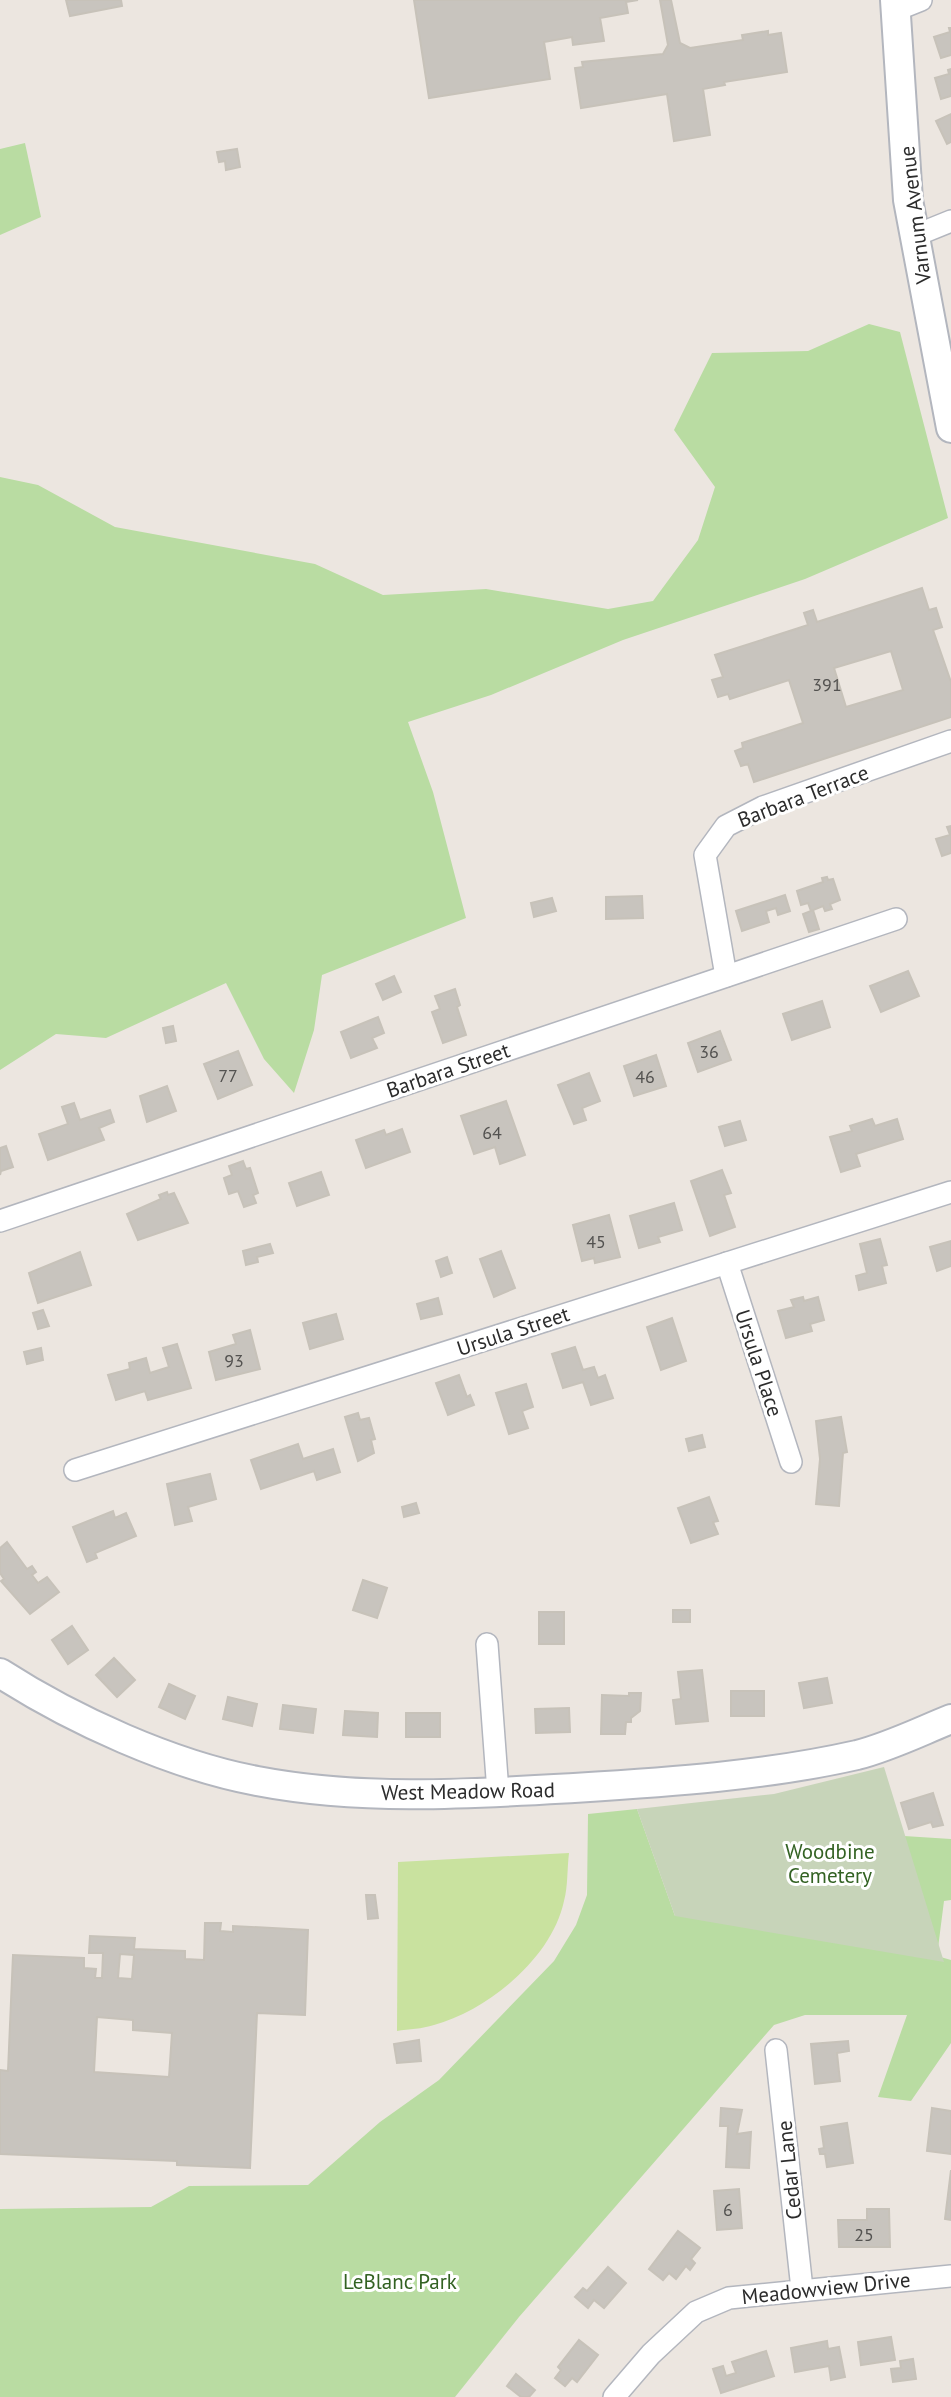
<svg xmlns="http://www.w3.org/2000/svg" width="951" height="2397" viewBox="0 0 951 2397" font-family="'PT Sans',sans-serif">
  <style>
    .green { fill: #b9dca2 }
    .cemetery { fill: #c7d4b9 }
    .pitch { fill: #c9e29f }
    .building { fill: #c8c4be; stroke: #c7c2b9; stroke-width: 2; fill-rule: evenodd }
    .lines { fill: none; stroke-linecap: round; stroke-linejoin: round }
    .street-casing { stroke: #b3b6be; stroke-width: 24 }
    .secondary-casing { stroke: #b3b6be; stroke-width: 32 }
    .street { stroke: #fff; stroke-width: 21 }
    .secondary { stroke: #fff; stroke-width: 28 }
    .labels { text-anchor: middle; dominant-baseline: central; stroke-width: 6; stroke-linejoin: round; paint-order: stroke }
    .number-label { font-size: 18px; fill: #535250 }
    .street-label { font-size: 21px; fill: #2c2c2c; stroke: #fff }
    .park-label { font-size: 21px; fill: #336223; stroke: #fff }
  </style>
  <rect width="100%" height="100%" fill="#ece6e0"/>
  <g class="green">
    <path d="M25,143l16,74 -41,18v-86z"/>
    <path d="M869,324l31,8 48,186 -143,61 -182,61 -132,55 -83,27 25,70 33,126 -144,57 -8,55 -20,63 -30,-34 -38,-76 -120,55 -50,-4 -56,36v-593l38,8 77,42 200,37 68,31 103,-6 122,20 45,-8 45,-61 17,-53 -41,-57 38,-77 96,-2z"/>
    <path d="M637,1809l38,107 251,-8 -22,-72 47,3v61l-7,1 -7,55 14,4v83l-40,58 -33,-4 29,-82h-102l-31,10 -255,292 -64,80h-455v-188l151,-2 38,-21 119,-1 72,-63 59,-42 115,-119 22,-36 11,-30 1,-81z"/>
  </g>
  <path class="cemetery" d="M884,1767l60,195 -269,-46 -38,-107 137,-15z"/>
  <path class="pitch" d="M569,1853c-2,16 -1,33 -5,48 -12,57 -76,109 -130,124 -12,4 -25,4 -37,6l1,-169z"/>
  <g class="building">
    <path d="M66,0h55l1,6 -52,10z"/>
    <path d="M414,0h224l-12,2 2,11 -28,5 4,23 -31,4 -1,-8 -28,5 6,37 -121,19z"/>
    <path d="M660,0h11l9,43 10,5 53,-8 -1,-5 26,-4v4l13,-2 6,39 -63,10 1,3 -22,4 7,46 -36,6 -7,-47 -86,14 -6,-40 8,-1 -1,-5 81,-8 5,-9z"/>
    <path d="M949,28h2v27l-10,3 -7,-21 16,-5z"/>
    <path d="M951,69v27l-10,3 -6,-21 14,-4 -1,-4z"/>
    <path d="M951,114v28l-4,2 -11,-23z"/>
    <path d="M237,149l3,18 -14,3 -1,-9 -6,1 -2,-10z"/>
    <path d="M922,588l7,22 7,-2 6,19 -9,3 18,52v35l-197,65 -6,-18 -7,2 -6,-15 8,-3 -1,-5 61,-20 -14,-43 -59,19 -2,-5 -10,3 -6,-17 11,-3 -8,-22 93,-30 -4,-12 9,-3 4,12zM891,651l12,39 -57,17 -12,-39z"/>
    <path d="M951,826v27l-9,3 -6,-17 14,-4 -3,-8z"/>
    <path d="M827,877l1,3 5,-1 7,21 -10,4 2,5 -7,2 -2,-5 -10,4 6,19 -10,3 -6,-18 8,-3 -3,-8 -7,2 -4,-14 26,-9 -1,-4z"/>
    <path d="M785,895l5,16 -12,4 -2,-7 -10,3 3,11 -27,9 -6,-20z"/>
    <path d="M642,896l1,22 -37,1v-22z"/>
    <path d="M552,898l4,13 -22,6 -3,-14z"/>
    <path d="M908,971l11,25 -38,16 -11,-26z"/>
    <path d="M394,976l7,16 -18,8 -7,-16z"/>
    <path d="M455,989l5,16 -3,2 9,28 -23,8 -11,-31 8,-3 -5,-13z"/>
    <path d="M822,1001l8,26 -38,13 -9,-26z"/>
    <path d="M378,1017l6,16 -12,5 5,10 -26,10 -10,-26z"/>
    <path d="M173,1026l3,15 -10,2 -3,-15z"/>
    <path d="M720,1031l11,29 -33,12 -10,-29z"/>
    <path d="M238,1051l14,34 -34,14 -14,-35z"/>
    <path d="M656,1055l10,31 -32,10 -10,-30z"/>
    <path d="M589,1073l11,28 -18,7 4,12 -12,4 -16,-39z"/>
    <path d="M167,1086l9,25 -29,11 -7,-26z"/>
    <path d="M506,1101l19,54 -25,9 -5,-17 -21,7 -13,-38z"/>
    <path d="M74,1103l6,17 30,-10 4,12 -15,6 5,12 -56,20 -9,-26 29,-10 -6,-17z"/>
    <path d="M872,1119l3,7 22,-7 6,20 -47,15 4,12 -19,6 -11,-35 22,-6 -2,-5z"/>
    <path d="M740,1121l6,19 -21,6 -6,-19z"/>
    <path d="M402,1129l8,23 -44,16 -10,-28 28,-10 2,5z"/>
    <path d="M6,1146l7,21 -12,4 -1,4v-27z"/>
    <path d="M243,1161l3,8 4,-1 8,25 -5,2 3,8 -12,4 -6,-16 -9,3 -5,-16 8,-3 -3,-9z"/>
    <path d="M722,1170l9,23 -7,2 11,32 -25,9 -19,-55z"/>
    <path d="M321,1172l8,23 -32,11 -8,-23z"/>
    <path d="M167,1192l1,3 6,-2 14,30 -50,17 -11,-26 34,-15 -2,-4z"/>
    <path d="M674,1203l8,27 -24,7 2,5 -21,6 -9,-32z"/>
    <path d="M609,1215l11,42 -25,6 -1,-5 -12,3 -9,-36z"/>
    <path d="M880,1239l7,26 -5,1 4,17 -27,7 -3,-14 11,-3 -7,-29z"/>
    <path d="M951,1241v25l-14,5 -7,-24z"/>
    <path d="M270,1244l3,9 -16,4 1,5 -12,3 -3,-14z"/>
    <path d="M501,1251l14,37 -21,9 -14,-38z"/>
    <path d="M80,1252l11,33 -53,18 -9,-30z"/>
    <path d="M447,1257l5,16 -11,4 -5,-16z"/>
    <path d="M803,1297l1,4 14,-4 6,23 -14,4 2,7 -26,7 -8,-27 16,-4 -3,-7z"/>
    <path d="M438,1298l4,16 -21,5 -4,-15z"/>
    <path d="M43,1310l6,16 -11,3 -5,-16z"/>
    <path d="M336,1314l7,25 -33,10 -7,-26z"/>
    <path d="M672,1318l14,43 -25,9 -14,-43z"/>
    <path d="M250,1330l10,39 -44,11 -7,-28 27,-8 -3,-9z"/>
    <path d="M177,1344l14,44 -43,12 -3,-9 -29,9 -8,-25 22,-6 -1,-6 17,-5 4,15 19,-6 -6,-19z"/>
    <path d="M575,1347l8,23 11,-3 4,11 7,-3 8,23 -22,7 -8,-23 -20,6 -11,-34z"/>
    <path d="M41,1348l2,12 -16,4 -3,-12z"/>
    <path d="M459,1375l8,22 3,-2 4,10 -26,10 -12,-32z"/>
    <path d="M526,1384l7,23 -11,4 6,17 -19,6 -13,-41z"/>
    <path d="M358,1413l2,7 9,-2 6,21 -4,1 3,13 -16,8 -13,-44z"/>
    <path d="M841,1417l6,35 -4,1 -4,53 -23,-2 4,-45 -4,-38z"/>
    <path d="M702,1435l3,12 -16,4 -3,-12z"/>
    <path d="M298,1444l5,15 30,-10 7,23 -23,8 -3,-9 -53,18 -10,-29z"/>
    <path d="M210,1474l6,25 -28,8 4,14 -17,4 -8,-41z"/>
    <path d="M709,1497l9,24 -5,1 5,12 -27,9 -13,-35z"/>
    <path d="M416,1503l3,10 -15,4 -2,-10z"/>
    <path d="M113,1511l2,7 11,-5 10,23 -41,17 2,5 -10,4 -14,-35z"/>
    <path d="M7,1542l20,27 5,-3 4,6 -4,3 6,8 9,-6 12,15 -29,22 -29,-33 3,-2 -4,-6v-25z"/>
    <path d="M363,1580l24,8 -10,30 -24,-8z"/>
    <rect x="673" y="1610" width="17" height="12"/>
    <rect x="539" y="1612" width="25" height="32"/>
    <path d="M72,1626l16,24 -20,14 -16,-24z"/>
    <path d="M114,1658l21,22 -18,17 -21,-22z"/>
    <path d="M702,1670l6,51 -32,3 -3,-24 8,-1 -3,-27z"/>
    <path d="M827,1678l5,25 -28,5 -5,-25z"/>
    <path d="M169,1684l26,12 -10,23 -26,-12z"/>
    <rect x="731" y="1691" width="33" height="25"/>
    <path d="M629,1693h12l-1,18 -9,7v4h-5l-1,12h-24l1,-39 27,1z"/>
    <path d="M228,1697l29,7 -5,22 -29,-7z"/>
    <path d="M283,1705l33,4 -3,24 -33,-4z"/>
    <path d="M569,1708l1,24 -34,1 -1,-24z"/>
    <path d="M345,1711l33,2 -1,24 -34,-2z"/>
    <rect x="406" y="1713" width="34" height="24"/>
    <path d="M933,1793l10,32 -10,2 -2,-5 -22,7 -8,-26z"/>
    <path d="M366,1895h9l3,23 -10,1z"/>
    <path d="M205,1923h16l-1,8 13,1v-6l75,4 -3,85 -48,-2 -7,155 -73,-3v-4l-177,-7v-84l8,1 5,-116 71,3v10l12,1 -1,9h7l1,-25h-14l1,-17 45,2 -1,11 51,2v8l19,1zM120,1954l14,1 -2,24 -14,-1zM97,2017l36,3v10l39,3 -3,44 -75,-5z"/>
    <path d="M419,2040l2,21 -24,2 -3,-19z"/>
    <path d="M848,2041l1,10 -12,2 3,28 -25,3 -4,-40z"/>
    <path d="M721,2108l21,2 -5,24 14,-2 -2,36 -23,-1 2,-41h-8z"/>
    <path d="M932,2108l19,3v43l-24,-3z"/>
    <path d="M847,2123l6,40 -26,4 -2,-13h-5l-1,-5 5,-1 -3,-21z"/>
    <path d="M951,2170v50l-6,-1z"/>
    <path d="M739,2189l3,39 -25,2 -3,-39z"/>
    <path d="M867,2209h22l1,38h-51l-1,-27h29z"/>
    <path d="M678,2231l22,17 -9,11 4,4 -5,7 -4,-4 -10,13 -7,-6 -6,7 -14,-11z"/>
    <path d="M608,2267l18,16 -22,25 -10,-8 -6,8 -13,-11 8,-9 4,3z"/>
    <path d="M891,2337l4,23 -34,5 -3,-23z"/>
    <path d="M579,2340l19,15 -21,27 -5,-4 -7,8 -10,-8 6,-8 -3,-3z"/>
    <path d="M827,2341l1,8 11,-2 6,30 -14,3 -2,-14 -34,6 -4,-24z"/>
    <path d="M766,2351l8,25 -53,17 -8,-24 10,-3 3,10 10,-3 -4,-11z"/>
    <path d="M913,2359l3,20 -23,3 -2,-13 10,-1 -1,-7z"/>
    <path d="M516,2374l19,16 -6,7h-8l-14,-11z"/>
  </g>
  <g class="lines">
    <defs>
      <g id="street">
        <path d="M896,10l25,-10"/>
        <path d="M914,236l37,-15"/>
        <path d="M726,976l-21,-121 21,-29 37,-19 188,-66"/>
        <path d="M0,1221l896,-302"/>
        <path d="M727,1263l64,199"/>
        <path d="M75,1470l876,-278"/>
        <path d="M487,1644l11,148"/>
        <path d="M776,2050l26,239"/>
        <path d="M614,2397l37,-43 45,-42 33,-14 222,-22"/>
      </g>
      <g id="secondary">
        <path d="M895,0l13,200 43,228"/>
        <path d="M0,1673c73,47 172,92 257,108 104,20 212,13 317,7 95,-6 190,-12 283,-33 32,-8 64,-24 94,-36"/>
      </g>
    </defs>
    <use href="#street" class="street-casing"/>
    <use href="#secondary" class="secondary-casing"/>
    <use href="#street" class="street"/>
    <use href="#secondary" class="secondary"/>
  </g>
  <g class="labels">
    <g class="number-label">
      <text x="827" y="684">391</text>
      <text x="709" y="1051">36</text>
      <text x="228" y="1075">77</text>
      <text x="645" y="1076">46</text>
      <text x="492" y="1132">64</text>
      <text x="596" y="1241">45</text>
      <text x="234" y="1360">93</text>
      <text x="728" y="2209">6</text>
      <text x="864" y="2234">25</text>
    </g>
    <g class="street-label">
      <text transform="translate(915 215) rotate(-97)">Varnum Avenue</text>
      <text transform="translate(803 796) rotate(-21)">Barbara Terrace</text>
      <text transform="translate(448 1070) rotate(-19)">Barbara Street</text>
      <text transform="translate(513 1331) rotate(-18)">Ursula Street</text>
      <text transform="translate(759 1363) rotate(72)">Ursula Place</text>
      <text transform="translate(468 1791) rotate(-1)">West Meadow Road</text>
      <text transform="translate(789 2170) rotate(-96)">Cedar Lane</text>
      <text transform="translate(826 2288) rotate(-6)">Meadowview Drive</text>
    </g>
    <g class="park-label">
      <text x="830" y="1851">Woodbine<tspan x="830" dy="24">Cemetery</tspan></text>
      <text x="400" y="2281">LeBlanc Park</text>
    </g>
  </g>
</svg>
